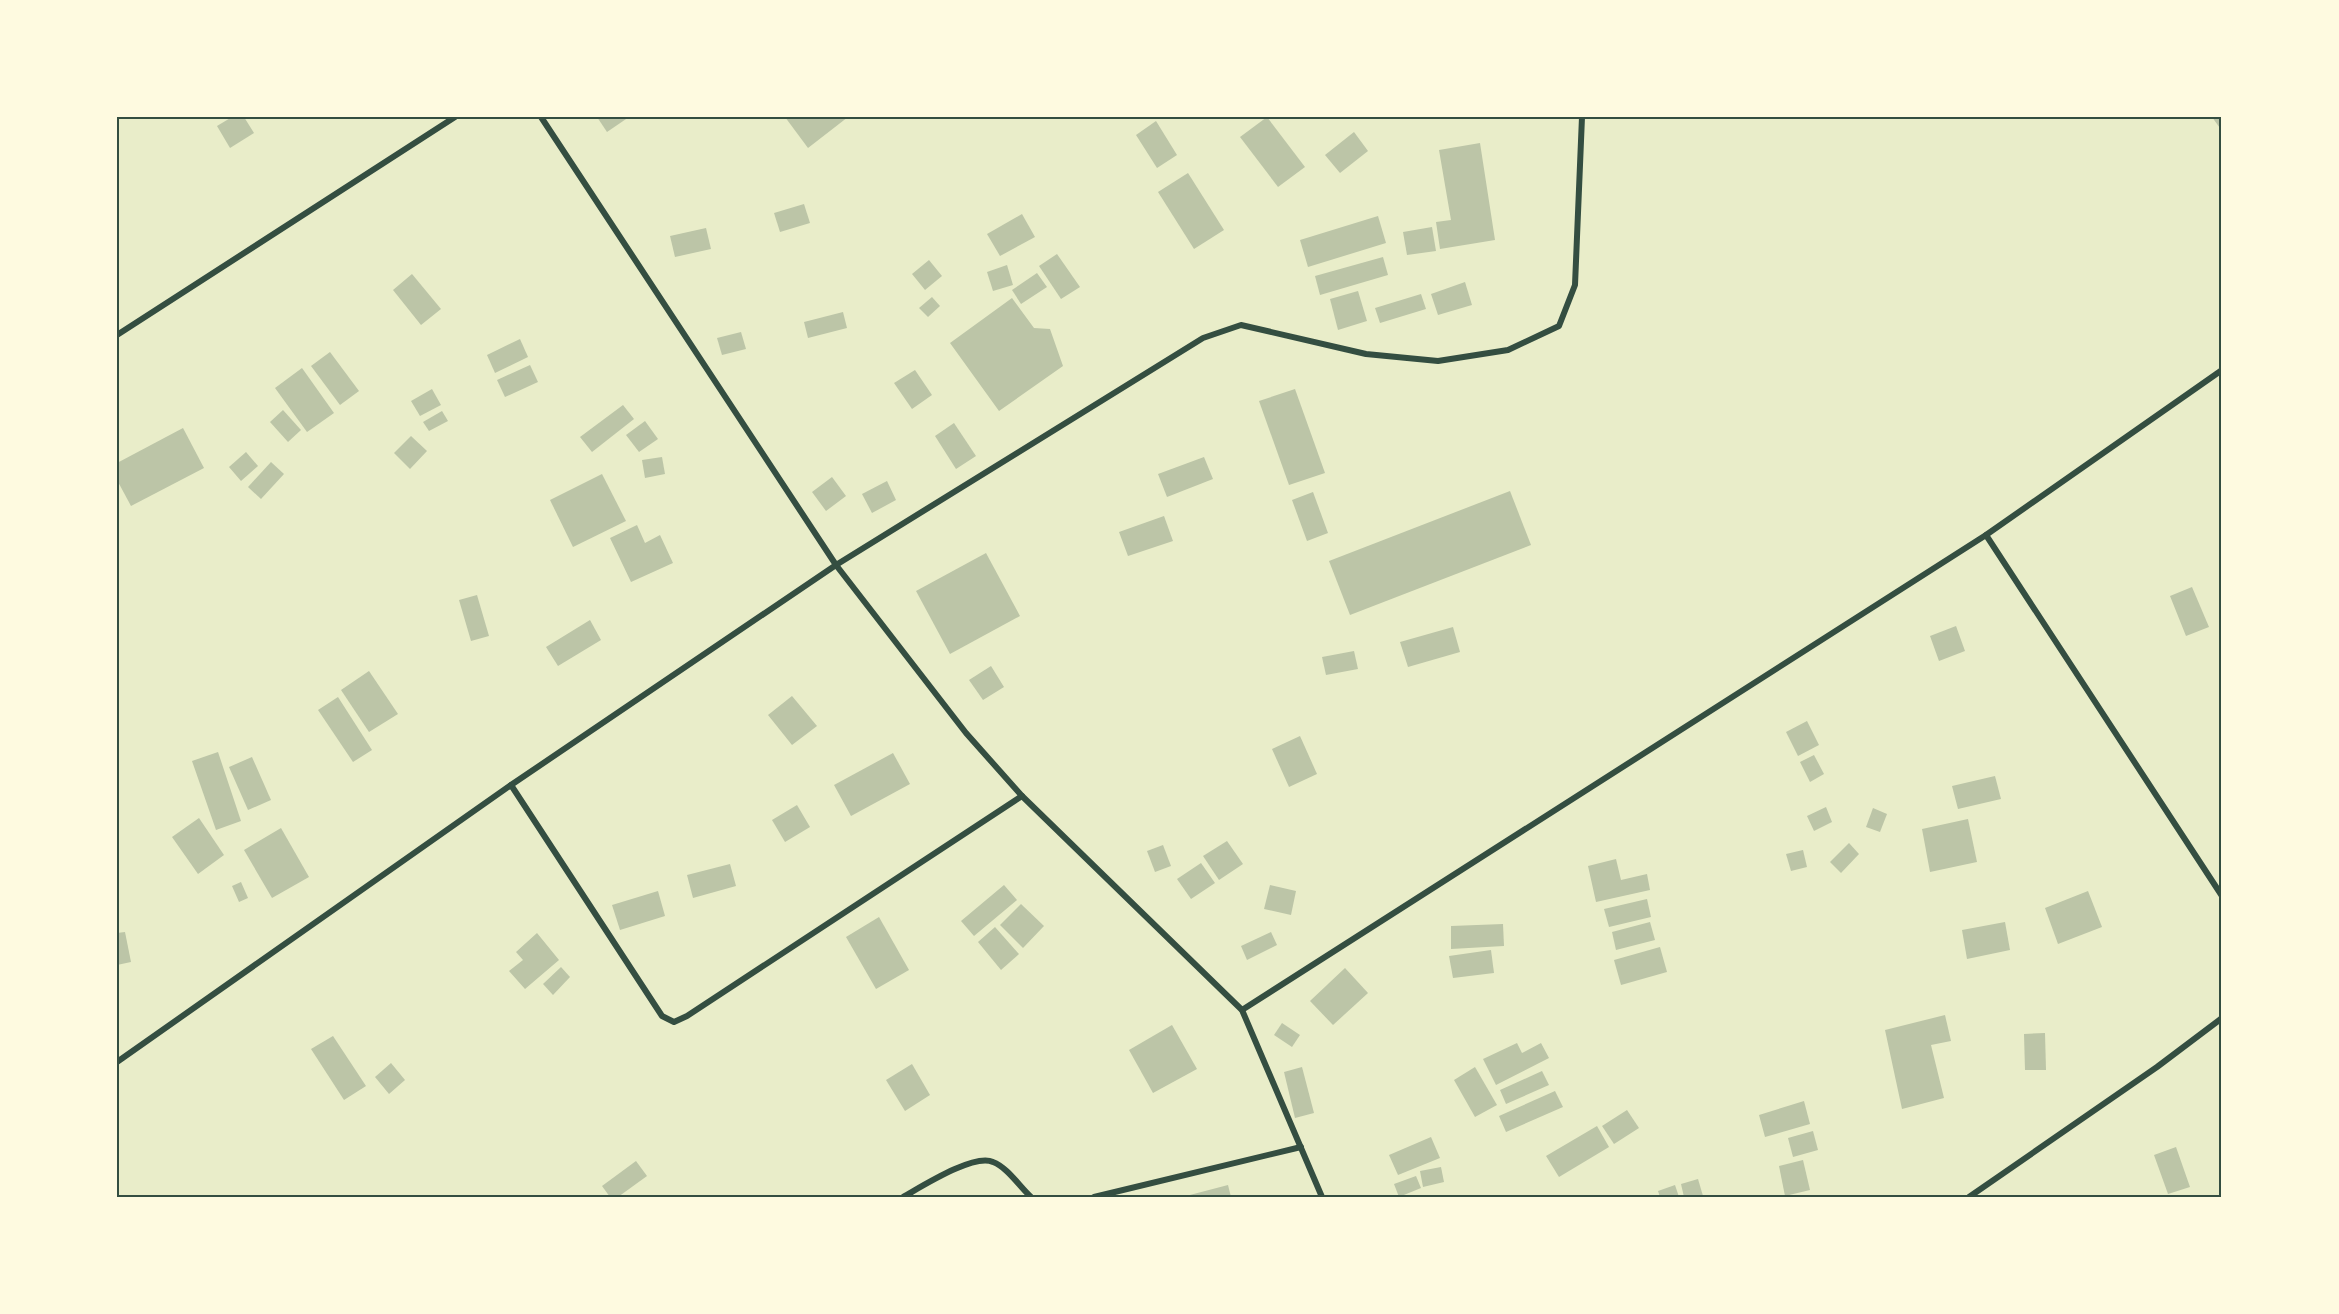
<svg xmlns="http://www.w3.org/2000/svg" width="2339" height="1314" viewBox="0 0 2339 1314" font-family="Rubik,sans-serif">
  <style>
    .building { fill: #bcc5a7 }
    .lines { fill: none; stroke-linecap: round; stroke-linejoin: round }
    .minor { stroke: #344e41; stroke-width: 6 }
    .neatline { fill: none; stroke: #344e41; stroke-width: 2 }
  </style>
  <rect width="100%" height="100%" fill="#e9edc9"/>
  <g class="building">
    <path d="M232,117h12l10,16 -24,15 -13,-22z"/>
    <path d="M597,117h32l-22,15z"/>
    <path d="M785,117h63l-40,31z"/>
    <path d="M1267,117l38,50 -27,20 -38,-50z"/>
    <path d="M2212,117h10v14z"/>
    <path d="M1156,121l21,34 -20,13 -21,-33z"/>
    <path d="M1354,132l14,19 -28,22 -15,-18z"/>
    <path d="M1480,143l15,97 -55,9 -4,-27 15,-2 -12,-70z"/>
    <path d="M1188,173l36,57 -30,19 -36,-57z"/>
    <path d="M804,204l6,19 -30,9 -6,-19z"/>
    <path d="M1022,214l13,23 -35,19 -13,-22z"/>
    <path d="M1378,216l8,27 -78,24 -8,-27z"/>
    <path d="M1432,227l4,24 -29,4 -4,-23z"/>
    <path d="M706,228l5,21 -36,8 -5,-21z"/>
    <path d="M1057,254l23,33 -19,12 -22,-33z"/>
    <path d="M1383,257l5,18 -68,20 -5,-19z"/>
    <path d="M929,260l13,16 -17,14 -13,-16z"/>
    <path d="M1007,265l6,20 -20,6 -6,-19z"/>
    <path d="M1037,273l10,14 -26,17 -9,-14z"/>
    <path d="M412,274l29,35 -20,16 -28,-35z"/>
    <path d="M1465,282l7,23 -34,10 -7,-21z"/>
    <path d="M1358,291l9,30 -29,9 -8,-31z"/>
    <path d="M1421,294l5,15 -46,14 -5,-15z"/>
    <path d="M932,297l8,9 -12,11 -9,-9z"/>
    <path d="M1012,298l22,30 16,1 13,37 -64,45 -49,-68z"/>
    <path d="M843,312l4,16 -39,10 -4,-16z"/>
    <path d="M741,332l5,17 -24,6 -5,-17z"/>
    <path d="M520,339l8,18 -33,16 -8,-18z"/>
    <path d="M330,352l29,39 -19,14 -29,-39z"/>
    <path d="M530,365l8,17 -33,15 -8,-17z"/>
    <path d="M302,368l32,45 -27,19 -32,-44z"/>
    <path d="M915,370l17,25 -20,14 -18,-26z"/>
    <path d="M432,389l9,16 -21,11 -9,-15z"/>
    <path d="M1295,389l30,84 -36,12 -30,-84z"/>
    <path d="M623,405l11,14 -42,33 -12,-15z"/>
    <path d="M283,410l18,20 -13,12 -18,-20z"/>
    <path d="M442,411l6,10 -19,10 -6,-9z"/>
    <path d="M645,421l13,18 -19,13 -13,-17z"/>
    <path d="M954,423l22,33 -20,13 -21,-33z"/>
    <path d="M183,428l21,40 -73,38 -14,-26v-17z"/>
    <path d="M411,436l16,15 -17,18 -16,-16z"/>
    <path d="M246,452l12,14 -17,15 -12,-14z"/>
    <path d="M662,457l3,17 -20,4 -3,-18z"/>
    <path d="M1204,457l9,22 -46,18 -9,-23z"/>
    <path d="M271,462l13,12 -23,25 -13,-12z"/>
    <path d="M602,474l24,47 -53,26 -23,-47z"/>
    <path d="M832,477l14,19 -20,15 -14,-19z"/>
    <path d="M887,481l9,19 -24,13 -10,-19z"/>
    <path d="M1510,491l21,54 -181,70 -21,-54z"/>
    <path d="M1313,492l15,41 -21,8 -15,-41z"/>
    <path d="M1164,516l9,25 -45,15 -9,-24z"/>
    <path d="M637,525l8,18 15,-8 13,28 -42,19 -21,-44z"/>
    <path d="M986,553l34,63 -70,38 -34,-63z"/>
    <path d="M2192,587l17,40 -23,9 -16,-40z"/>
    <path d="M477,595l12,41 -18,5 -12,-41z"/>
    <path d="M590,620l11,20 -43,26 -12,-19z"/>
    <path d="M1956,626l9,25 -26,10 -9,-25z"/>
    <path d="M1453,627l7,25 -52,15 -8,-25z"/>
    <path d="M1354,651l4,18 -32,6 -4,-18z"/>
    <path d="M991,666l13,21 -21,13 -14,-20z"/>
    <path d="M369,671l29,43 -29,18 -28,-42z"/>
    <path d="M792,696l25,30 -25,19 -24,-30z"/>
    <path d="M338,697l34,53 -19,12 -35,-52z"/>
    <path d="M1807,721l12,24 -21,11 -12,-24z"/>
    <path d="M1300,736l17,38 -28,13 -17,-38z"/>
    <path d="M218,752l23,69 -25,9 -24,-69z"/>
    <path d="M893,753l17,31 -59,32 -17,-31z"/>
    <path d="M1814,755l10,19 -14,8 -10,-20z"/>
    <path d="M252,757l19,43 -23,10 -19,-43z"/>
    <path d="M1995,776l6,23 -43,10 -6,-23z"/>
    <path d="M797,805l13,22 -25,15 -13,-22z"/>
    <path d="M1826,807l6,15 -18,9 -7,-15z"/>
    <path d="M1873,808l14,6 -7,18 -14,-5z"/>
    <path d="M199,818l25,37 -26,19 -26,-37z"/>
    <path d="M1968,819l9,43 -47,10 -8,-43z"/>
    <path d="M281,828l28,49 -37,21 -28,-48z"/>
    <path d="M1227,841l16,23 -24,16 -16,-24z"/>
    <path d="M1849,843l10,11 -18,19 -11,-11z"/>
    <path d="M1163,845l8,21 -16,6 -8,-21z"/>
    <path d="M1803,850l4,17 -16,4 -5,-17z"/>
    <path d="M1616,859l5,21 26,-6 3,16 -54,12 -8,-36z"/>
    <path d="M1201,863l14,20 -24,16 -14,-20z"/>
    <path d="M730,864l6,22 -43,12 -6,-23z"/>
    <path d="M241,882l7,16 -9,4 -7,-16z"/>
    <path d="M1004,885l13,15 -43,36 -13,-15z"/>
    <path d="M1270,885l26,6 -5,24 -27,-6z"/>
    <path d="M658,891l7,25 -45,14 -8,-25z"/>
    <path d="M2088,891l14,36 -44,17 -13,-36z"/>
    <path d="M1647,899l4,18 -42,10 -5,-18z"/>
    <path d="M1021,904l23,22 -21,22 -23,-23z"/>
    <path d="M879,917l30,53 -33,19 -30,-52z"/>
    <path d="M1650,922l5,18 -39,10 -4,-18z"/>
    <path d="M2005,922l5,28 -43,9 -5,-29z"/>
    <path d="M1503,924l1,22 -53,3v-23z"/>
    <path d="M995,927l24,27 -18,16 -23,-28z"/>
    <path d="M125,932l6,30 -14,3v-32z"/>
    <path d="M1271,932l6,13 -30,15 -6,-14z"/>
    <path d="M537,933l22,27 -34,29 -16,-18 14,-11 -7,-8z"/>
    <path d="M1660,947l7,25 -46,13 -7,-25z"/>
    <path d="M1491,950l3,23 -41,5 -4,-22z"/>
    <path d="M561,967l9,10 -17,18 -10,-11z"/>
    <path d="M1345,968l23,25 -35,32 -23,-24z"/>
    <path d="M1945,1015l6,26 -20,4 13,53 -42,11 -17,-79z"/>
    <path d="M1282,1023l18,12 -8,12 -18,-12z"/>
    <path d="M1172,1025l25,44 -44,24 -24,-43z"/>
    <path d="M2045,1033l1,37h-21l-1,-36z"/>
    <path d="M333,1036l33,50 -22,14 -33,-51z"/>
    <path d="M1517,1043l5,10 19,-10 8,15 -53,27 -13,-26z"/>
    <path d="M391,1063l14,17 -16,14 -14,-17z"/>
    <path d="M912,1064l18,31 -25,16 -19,-31z"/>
    <path d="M1302,1067l12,46 -19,5 -11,-46z"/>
    <path d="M1475,1067l22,38 -22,12 -21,-37z"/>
    <path d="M1542,1071l7,14 -43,19 -6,-14z"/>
    <path d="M1555,1091l8,16 -57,25 -7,-16z"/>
    <path d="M1804,1101l6,23 -45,13 -6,-22z"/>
    <path d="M1627,1110l12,18 -25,16 -12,-18z"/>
    <path d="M1597,1126l12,21 -50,30 -13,-21z"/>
    <path d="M1813,1131l5,19 -25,7 -5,-19z"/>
    <path d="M1431,1137l9,21 -42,17 -9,-20z"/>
    <path d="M2176,1147l14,40 -22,7 -14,-39z"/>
    <path d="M1803,1160l7,30 -25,6 -6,-30z"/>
    <path d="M636,1161l11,15 -29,21h-8l-8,-11z"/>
    <path d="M1441,1167l3,15 -21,5 -3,-16z"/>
    <path d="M1416,1176l5,12 -22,9 -5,-13z"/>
    <path d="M1698,1179l5,17 -19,1 -3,-13z"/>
    <path d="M1228,1185l3,12h-45v-1z"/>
    <path d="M1675,1185l4,12h-19l-2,-6z"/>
  </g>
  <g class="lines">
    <g class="minor">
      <path d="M541,117l295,448 130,168 56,63 220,214 80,187"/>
      <path d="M117,335l338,-218"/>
      <path d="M1986,535l236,361"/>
      <path d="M511,785l151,231 12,6 13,-6 335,-220"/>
      <path d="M1242,1010l744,-475 236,-165"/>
      <path d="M117,1062l394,-277 325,-220 367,-227 38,-13 125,29 72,7 70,-11 51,-24 16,-41 7,-168"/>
      <path d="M903,1197c18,-10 71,-44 90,-35 14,5 27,25 38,35"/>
      <path d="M1094,1197l207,-50"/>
      <path d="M1969,1197l188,-130 65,-49"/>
    </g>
  </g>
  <rect width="2339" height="1314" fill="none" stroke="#fefae0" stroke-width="237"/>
  <rect x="118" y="118" width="2102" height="1078" class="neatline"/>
</svg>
